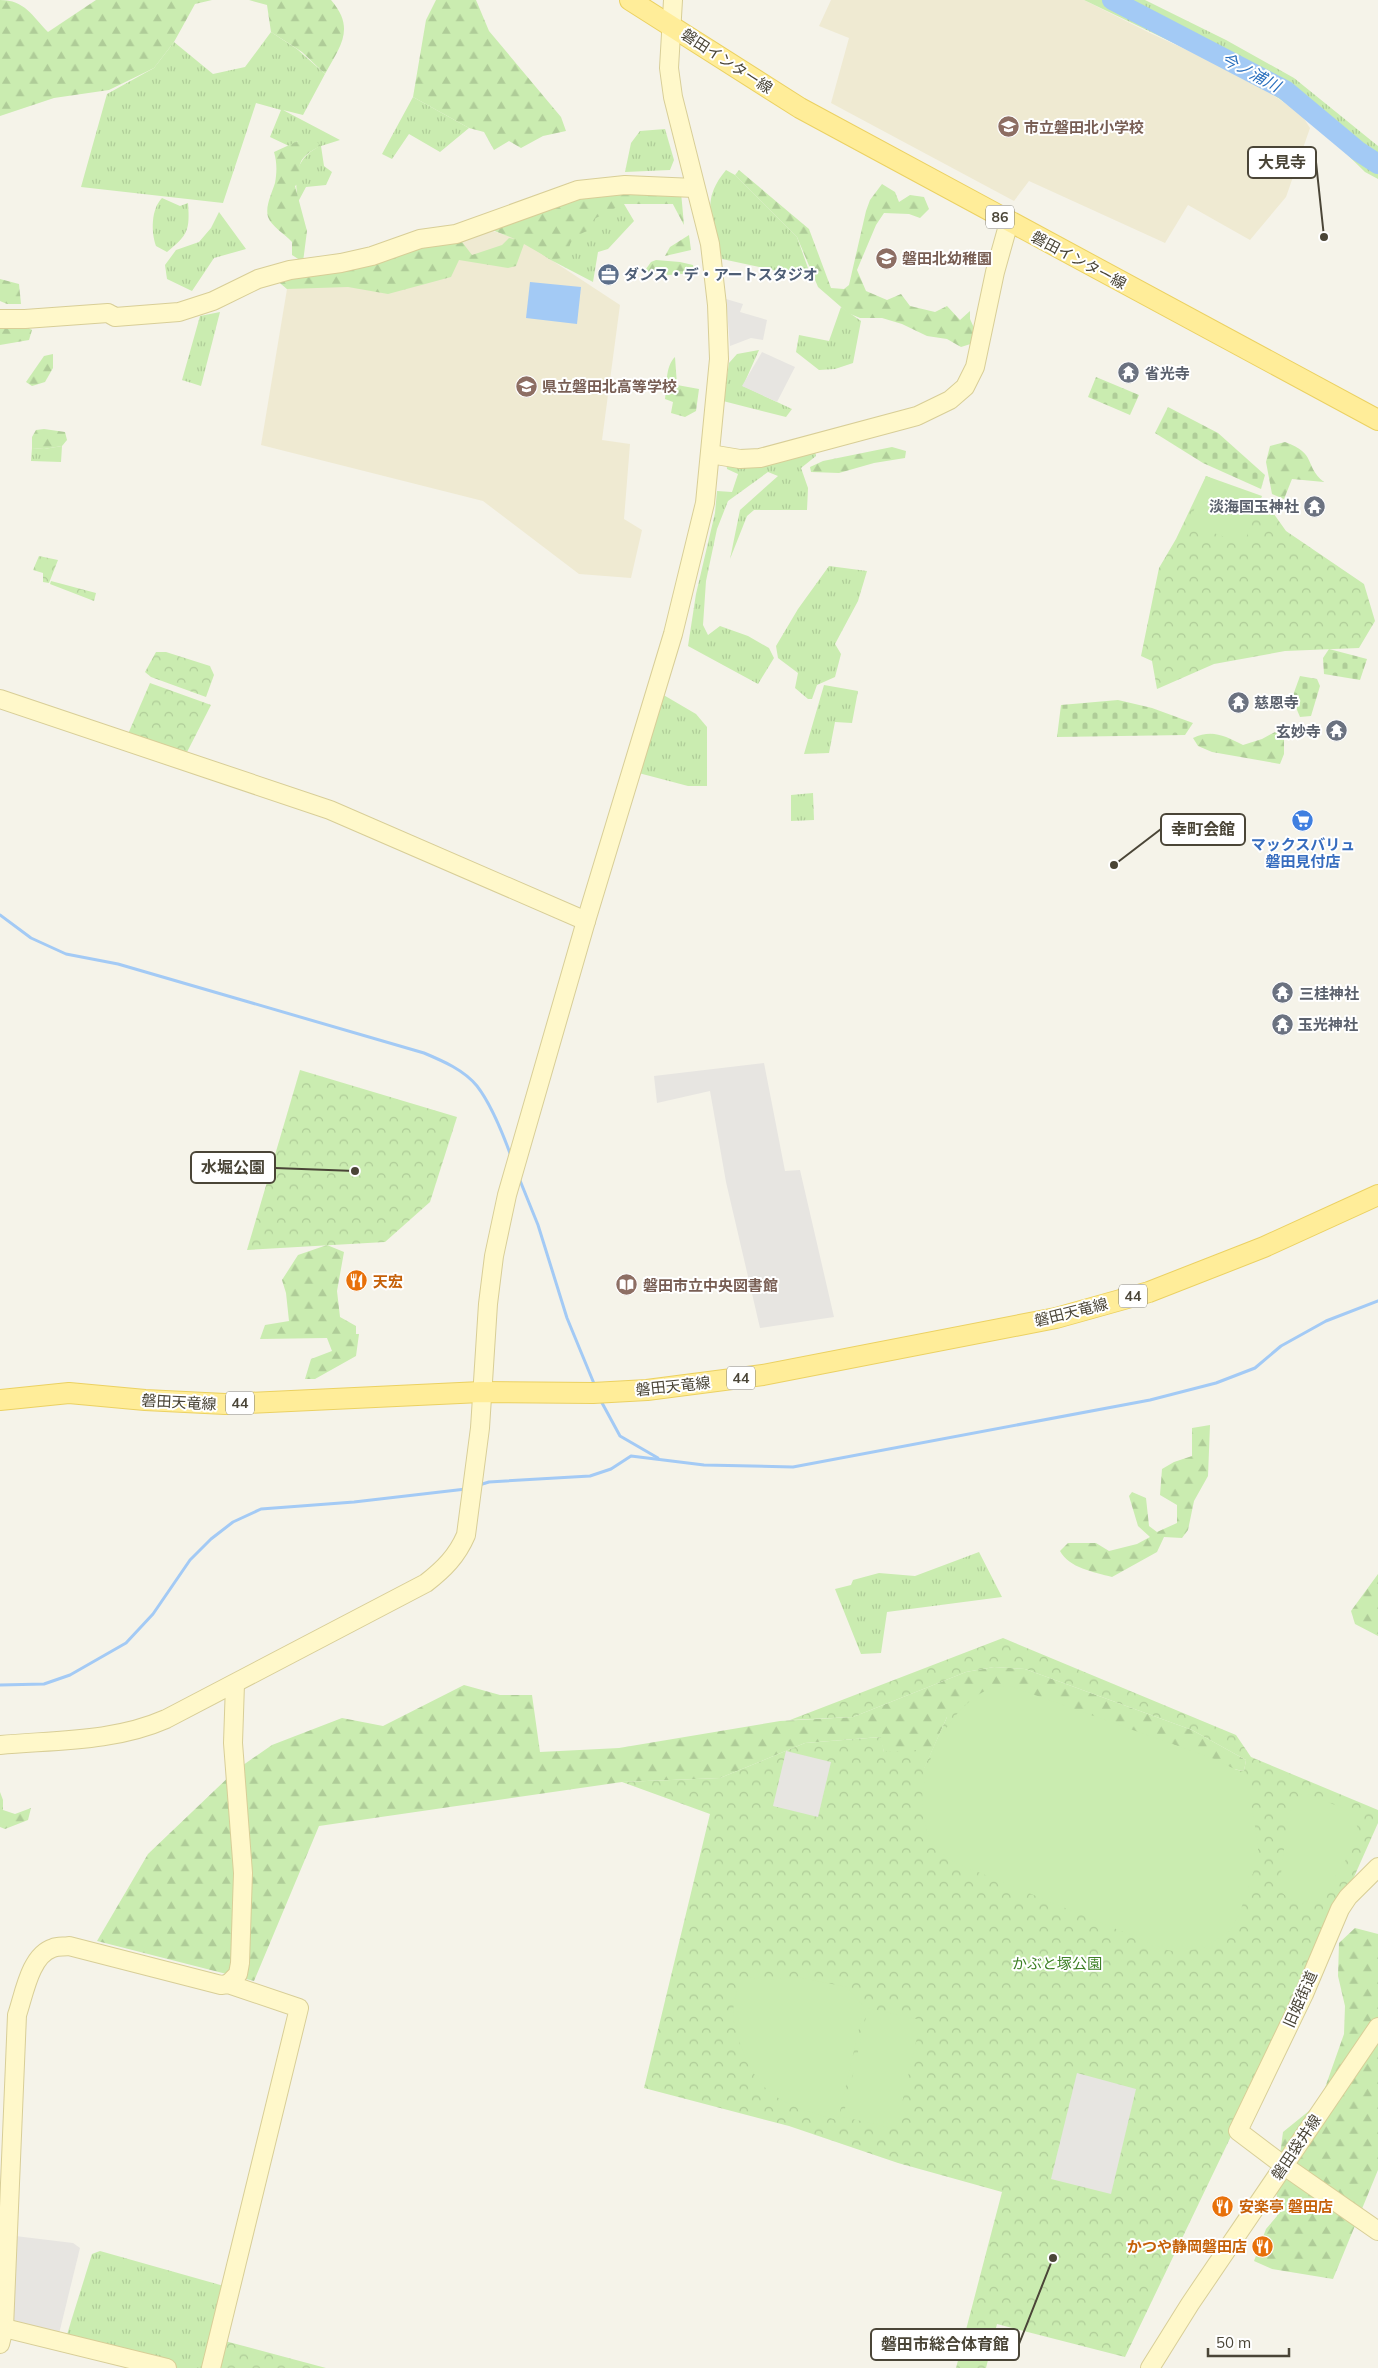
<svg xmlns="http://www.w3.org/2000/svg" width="1378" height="2368" viewBox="0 0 1378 2368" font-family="Mulish,'Noto Sans JP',sans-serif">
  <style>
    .education { fill: #efead2 }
    .grass { fill: url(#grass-tufts) }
    .forest { fill: url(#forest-firs) }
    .cemetery { fill: url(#cemetery-stones) }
    .park { fill: url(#park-crowns) }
    .garden { fill: #caecb0 }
    .parking { fill: #e7e5e1 }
    .water { fill: #a3caf5 }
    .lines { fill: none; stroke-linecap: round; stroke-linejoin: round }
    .stream { stroke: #a3caf5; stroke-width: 3 }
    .river { stroke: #a3caf5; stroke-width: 20 }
    .secondary-casing { stroke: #d8ce97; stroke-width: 20 }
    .primary-casing { stroke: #ebd162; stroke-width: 22 }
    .secondary { stroke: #fff8ca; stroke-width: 18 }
    .primary { stroke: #ffed99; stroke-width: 20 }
    .labels { text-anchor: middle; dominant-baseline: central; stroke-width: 4; stroke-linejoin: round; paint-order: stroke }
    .shield { fill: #fff; stroke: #807d73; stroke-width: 1 }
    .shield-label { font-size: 14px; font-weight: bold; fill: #4a4537 }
    .street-label { font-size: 15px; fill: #4a4537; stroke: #fff }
    .education-label { font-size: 15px; font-weight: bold; fill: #785e54; stroke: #fff; text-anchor: start }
    .service-label { font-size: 15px; font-weight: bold; fill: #4e5e75; stroke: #fff; text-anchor: start }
    .worship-label { font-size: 15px; font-weight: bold; fill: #5b616d; stroke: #fff; text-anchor: start }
    .shop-label { font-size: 15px; font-weight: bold; fill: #366cbe; stroke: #fff }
    .food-label { font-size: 15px; font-weight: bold; fill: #c56008; stroke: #fff; text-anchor: start }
    .park-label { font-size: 15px; fill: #3e8026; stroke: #fff }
    .water-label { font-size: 16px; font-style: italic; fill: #286ebd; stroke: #fff }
    .leader { fill: none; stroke: #4a4537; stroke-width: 2 }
    .callout-dot { fill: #4a4537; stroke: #fff; stroke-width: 2 }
    .callout { fill: #fff; stroke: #4a4537; stroke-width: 2 }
    .callout-label { font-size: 16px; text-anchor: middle; font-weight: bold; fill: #4a4537 }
  </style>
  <defs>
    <pattern id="grass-tufts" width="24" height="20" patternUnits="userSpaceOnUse" patternTransform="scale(1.25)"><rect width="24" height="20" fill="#caecb0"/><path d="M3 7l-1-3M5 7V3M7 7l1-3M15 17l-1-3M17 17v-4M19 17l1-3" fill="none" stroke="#afcc98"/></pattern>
    <pattern id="forest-firs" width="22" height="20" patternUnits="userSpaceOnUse" patternTransform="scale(1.25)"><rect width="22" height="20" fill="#caecb0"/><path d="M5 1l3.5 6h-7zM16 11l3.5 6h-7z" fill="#afcc98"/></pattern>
    <pattern id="cemetery-stones" width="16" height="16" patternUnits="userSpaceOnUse" patternTransform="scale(1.25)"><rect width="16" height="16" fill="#caecb0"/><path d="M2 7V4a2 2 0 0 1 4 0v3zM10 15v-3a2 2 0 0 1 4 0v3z" fill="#afcc98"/></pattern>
    <pattern id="park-crowns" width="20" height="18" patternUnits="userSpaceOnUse" patternTransform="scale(1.25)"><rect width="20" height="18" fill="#caecb0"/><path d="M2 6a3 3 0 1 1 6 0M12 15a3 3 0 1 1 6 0" fill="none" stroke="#afcc98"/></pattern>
  </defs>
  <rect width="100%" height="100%" fill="#f5f3e9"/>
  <g class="education">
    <path d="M831,0h253l66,33 98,45 53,36 9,14 -24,69 -36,43 -62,-35 -23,38 -136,-62 -15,20 -183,-98 18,-65 -30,-12z"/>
    <path d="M480,227l41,13 99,65 -18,135 28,4 -6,75 18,11 -11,48 -52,-4 -96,-73 -222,-56 26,-156 -13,-13z"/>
  </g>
  <g class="grass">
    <path d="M1084,0h61l81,40 68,38 84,68v33l-13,-7 -51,-50 -61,-41z"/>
    <path d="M271,32l26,17 28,25 -22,41 -20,-5 57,30 -19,6 3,20 8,6 -6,13 -20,2 -8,15c-4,-26 -3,-43 22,-56l-22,-5 -9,5 -19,-9 11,-27 -25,-7 -33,100 -142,-16 26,-93 47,-26 20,-26 39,32 32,-7z"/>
    <path d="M413,97l56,31 -29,24 -31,-18 -17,25 -10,-5z"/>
    <path d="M665,129l9,31 -4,10 -45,2 6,-29 9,-12z"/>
    <path d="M726,170l9,5 62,62 12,34 -4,6 -83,-18c-9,-36 -23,-57 4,-89z"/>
    <path d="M665,187l19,38 -11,-21h-49l10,17 -26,28 -10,3 -5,30 -44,-23 -28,-19 -39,-14z"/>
    <path d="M162,198l18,8 8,-3c2,27 0,32 -21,49l-11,-6c-5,-14 -5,-37 6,-48z"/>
    <path d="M219,212l27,37 -32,9 -22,33 -25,-12 -2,-14 11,-15 23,-8 12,-14z"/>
    <path d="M841,307l20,14 -8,42 -18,6 -16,1 -23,-18 3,-17 30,6z"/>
    <path d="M220,312l-19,74 -19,-6 18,-64z"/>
    <path d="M759,350l-16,36 49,23 -6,8 -63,-16 6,-38 8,-9z"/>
    <path d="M813,443l3,13 -15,12 7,20 -1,22h-53l-7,6 -17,43 10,-49 38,-34 -10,-4 -40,29 -11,28 -11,52 -3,44 5,10 12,-9 28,10 21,12 5,10 -16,26 -70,-38 8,-52 19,-81 2,-22 15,1 6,-18 -11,-5 -1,-11z"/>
    <path d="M62,446l-1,16 -30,-1 1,-13 12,1z"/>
    <path d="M829,566l38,5 -9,30 -23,43 6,10 -6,23 -18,8 -5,14h-4l-13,-11 3,-15 -20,-15 -2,-12 22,-37z"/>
    <path d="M824,685l34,6 -6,32 -17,-1 -6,31 -25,1z"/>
    <path d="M655,690l41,24 11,13v59h-19l-57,-15z"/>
    <path d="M813,793l1,27 -23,1v-26z"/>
    <path d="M979,1552l23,45 -115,15 -6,41 -20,1 -26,-65 16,-4 2,-5 26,-7 36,3z"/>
    <path d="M100,2251l131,37 -20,80h-44l-103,-24 28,-90z"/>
  </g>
  <g class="forest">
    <path d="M0,0c25,0 32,16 48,32l48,-32h116l-17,4 -21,38 -20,26 -45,22 -55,8 -54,18z"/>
    <path d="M249,0h82c25,29 9,46 -6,74l-23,-22 -31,-20 -4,-27z"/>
    <path d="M436,0h40l13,31 72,86 5,14 -23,5 -22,12 -12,-7 -15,9 -10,-18 -15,-4 -56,-31 13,-77z"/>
    <path d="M314,139l7,7c-15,7 -28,16 -18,34l-8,6 12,45 -4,31 -11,-7v-13c-7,-8 -21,-16 -24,-25 -3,-11 4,-24 7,-34 2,-11 2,-21 -1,-31l24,-11z"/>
    <path d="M739,170l70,59 22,59 13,1 5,-4 17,-74 4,-11 12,-16 13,8 4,10 11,-7 14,2 5,12 -9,9 -11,-4 -25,-1 -8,12 -19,45 9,21 21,9 14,-6 9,12 25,6 12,-6 13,14 10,-9v8l10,22 -19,6 -14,-8 -20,-3 -25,-12 -20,-6h-22l-12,-5 -30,-26 -21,-50 -62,-62z"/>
    <path d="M681,192l3,33 -11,-21h-50l-29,15 -4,11c-18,7 -19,8 -23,27l-15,3 -28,-16 -8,22 -8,2 -49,-8 -8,17 -63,17 -40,-7 -61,2 -18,-15 187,-40 16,21 30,-10 7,-7 6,1 -33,-13 83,-31z"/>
    <path d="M689,235l2,15 -26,6 5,-9z"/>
    <path d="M656,260l24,2 13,3 2,8 -27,2 -12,-4 -9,4 -1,-6 5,-7z"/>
    <path d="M0,279l19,5 2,20h-14l-7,-3z"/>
    <path d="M0,323l25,3 7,4 -3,10 -29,5z"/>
    <path d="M53,354v14l-8,14 -13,4 -6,-4 18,-26z"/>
    <path d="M675,357l2,28 22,4 -3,22 -11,6 -14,-4 2,-11 -8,-3c2,-12 0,-33 10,-42z"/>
    <path d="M44,429l21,3 2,8 -5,6 -18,3 -12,-1v-11l4,-7z"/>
    <path d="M1285,442c33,12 18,23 39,40l-32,-3 -8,20 -12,-5 -6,-32 4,-16z"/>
    <path d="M892,447l14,4 -1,7 -31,5 -35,10 -28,-1 -1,-5 13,-6z"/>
    <path d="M1275,732l9,7v15l-4,10 -68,-12 -14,-6 -5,-8c19,-9 32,-2 50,7l19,-6z"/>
    <path d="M327,1245l17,7 -7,39 3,26 16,9v8h3l-3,22 -41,23h-10l6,-20 21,-8 -5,-13 -67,1 5,-14 24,-4 -3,-28 -4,-13 16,-25z"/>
    <path d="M1210,1425l-2,51 -14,25 -6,29 -6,8 -18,-1 -7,15 -45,25c-18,-5 -43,-9 -52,-26l8,-8h28l13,8 28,-7 13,-7 -12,-11 -9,-30 3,-4 14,6 3,28 8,6 20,-9v-18l-17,-10 2,-26 12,-7 18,-6v-28z"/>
    <path d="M1378,1574v62l-23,-12 -4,-13z"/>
    <path d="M994,1667l31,2 167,61 54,30 -2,11 -297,-54 -23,52 -40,-17 -4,-15 -75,6 -85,35 -98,4 -303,44 -65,155 -157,-40 51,-87 88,-84 36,-25 70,-27 41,8 81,-41 36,10h32l8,57 79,-4 161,-27 73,-4 113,-45z"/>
    <path d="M0,1792l3,8v10l12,4 16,-6 -3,12 -23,9 -5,-2z"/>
    <path d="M1355,1928l23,6v236l-45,109 -61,-10 -18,-8 12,-32 11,-13 2,-14 -7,-20 8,-27 3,-23 37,-30 24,-68 1,-28 -7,-30 1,-33z"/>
  </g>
  <g class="cemetery">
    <path d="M1096,377l43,18 -9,20 -42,-18z"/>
    <path d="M1168,407l50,26 47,42 -4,14 -58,-26 -48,-30z"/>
    <path d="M1329,649l38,10 -7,21 -36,-6 -1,-16z"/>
    <path d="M1300,676l17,3 3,7 -9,30 -11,1 -8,-19z"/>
    <path d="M1118,700l34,8 41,15 -8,12 -128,2 4,-32z"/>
  </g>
  <g class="park">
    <path d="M1206,476l60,27 20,28 78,53 11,37 -16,27 -74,3 -71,13 -57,25 -5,-28 -11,-5 18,-88 17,-29z"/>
    <path d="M39,556l19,4 -9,23 -6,-1v-9l-10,-3z"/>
    <path d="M51,581l45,12 -2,8 -44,-17z"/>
    <path d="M156,652h10l44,14 4,9 -8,22 -55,-20 -6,-5z"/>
    <path d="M150,683l61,22 -28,55 -58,-19z"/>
    <path d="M300,1070l157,47 -27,85 -45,40 -138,8z"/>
    <path d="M1003,1638l233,97 15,22 127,53v13l-44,99 -209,435 -128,-33 -11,44h-30l46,-176 -104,-29 -109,-37 -145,-38 66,-274 -88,-32 98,-4 85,-35 76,-6 3,15 32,-2 8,18 23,-51 46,-30 188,60 50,22 13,2 2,-11 -54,-30 -167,-61 -31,-2 -28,5 -113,45 -63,3z"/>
    <path d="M225,2341l101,27h-108z"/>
  </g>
  <g class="garden">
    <path d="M1206,476l56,20 -18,48 -55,-20z"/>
    <path d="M1010,1686l207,74 25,13 8,24 8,47v14l-19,57 -9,16 -27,17 -24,4 -12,-2 -211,-87c-7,-4 -14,-8 -19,-14 -38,-47 3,-140 54,-161 6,-2 13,-2 19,-2z"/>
    <path d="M1304,1792l43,18 6,4 5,15 -3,16 -35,56c-21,5 -26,3 -41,-11l9,-74 9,-19z"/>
    <path d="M741,1976l24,4 32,-3 50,10 17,20 -26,113c-45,-12 -78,-21 -95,-69 -5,-12 -9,-24 -10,-37 0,-12 5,-26 8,-38z"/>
    <path d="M868,2008l53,12 -25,109 -53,-12z"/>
  </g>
  <g class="parking">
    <path d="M726,299l17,5 -3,8 27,8 -4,20 -12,-2 -21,8z"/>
    <path d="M762,352l33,15 -18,35 -35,-16z"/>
    <path d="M764,1063l21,108 15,-1 34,147 -74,11 -34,-146 -16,-91 -53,12 -3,-27z"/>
    <path d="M786,1751l45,11 -13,55 -45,-11z"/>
    <path d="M1077,2073l59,16 -25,105 -60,-15z"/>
    <path d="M7,2235l66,8 7,5 -23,94 -53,-14z"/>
  </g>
  <path class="water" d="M530,282l51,5 -4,37 -51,-6z"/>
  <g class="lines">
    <g class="stream">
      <path d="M0,915l31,23 35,16 52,10 306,89c19,8 40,17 53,33 14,18 26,48 34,70"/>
      <path d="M519,1178l19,47 29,93 28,68"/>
      <path d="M601,1401l19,35 38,22"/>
      <path d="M479,1485l10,-3 101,-6 21,-7 20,-13 73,9 89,2 357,-67 66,-17 39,-15 26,-22 45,-25 52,-20"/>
      <path d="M0,1685l44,-1 26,-9 56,-32 27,-29 37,-54 21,-21 22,-17 28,-13 93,-7 112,-13"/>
    </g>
    <path class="river" d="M1112,0l173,90 73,61 20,13"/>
    <defs>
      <g id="secondary">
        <path d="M0,319h25l83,-6 7,4 64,-5 34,-11 45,-22 32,-9 51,-7 31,-7 48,-17 36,-5 122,-44 47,-5 70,3"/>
        <path d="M710,454l30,5 20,-1 157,-42 33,-16 15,-13 10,-20 20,-95 14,-50"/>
        <path d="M0,699l330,111 256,111"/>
        <path d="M0,1745c55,-5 114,-3 166,-26l260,-136c18,-14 31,-27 40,-48l14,-107 8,-124 6,-48 13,-61 79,-274 87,-287 32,-131 14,-144 -2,-54 -7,-61 -37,-147 -4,-29 4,-68"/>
        <path d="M1378,1867l-30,30 -8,12 -36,85 -66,137 45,34 95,66"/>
        <path d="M228,1984l10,-10 2,-11 3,-90 -10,-130 2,-59"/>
        <path d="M0,2327l167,41"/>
        <path d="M0,2344l4,-16 13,-313c7,-20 13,-60 36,-67 5,-2 11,-1 16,-2l152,39 7,-1 71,24 -88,360"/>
        <path d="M1150,2368l40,-64 188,-277"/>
      </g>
      <g id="primary">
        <path d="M630,0l170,108 578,312"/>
        <path d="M0,1400l69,-7 76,7 80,4 256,-12 112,1 54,-3 116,-15 293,-57 93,-26 115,-45 114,-52"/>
      </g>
    </defs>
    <use href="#secondary" class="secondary-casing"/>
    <use href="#primary" class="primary-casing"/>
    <use href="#secondary" class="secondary"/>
    <use href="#primary" class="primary"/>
  </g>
  <defs>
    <symbol id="school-disc" viewBox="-11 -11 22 22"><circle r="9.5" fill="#8d6e63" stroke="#fff"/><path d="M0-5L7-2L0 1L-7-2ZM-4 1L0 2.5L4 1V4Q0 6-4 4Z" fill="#fff"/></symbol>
    <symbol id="office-disc" viewBox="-11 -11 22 22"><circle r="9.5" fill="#5c6f8a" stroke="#fff"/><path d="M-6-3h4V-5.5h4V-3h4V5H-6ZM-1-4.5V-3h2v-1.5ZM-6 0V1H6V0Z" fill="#fff"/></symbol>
    <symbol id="temple-disc" viewBox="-11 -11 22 22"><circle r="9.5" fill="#6b7280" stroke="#fff"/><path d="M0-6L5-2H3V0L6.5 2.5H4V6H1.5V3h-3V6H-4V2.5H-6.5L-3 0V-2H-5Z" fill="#fff"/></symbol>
    <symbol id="supermarket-disc" viewBox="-11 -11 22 22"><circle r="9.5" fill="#3f7fe0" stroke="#fff"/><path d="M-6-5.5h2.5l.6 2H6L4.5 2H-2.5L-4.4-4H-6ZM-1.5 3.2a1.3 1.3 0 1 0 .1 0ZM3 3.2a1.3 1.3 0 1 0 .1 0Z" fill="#fff"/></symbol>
    <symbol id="restaurant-disc" viewBox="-11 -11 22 22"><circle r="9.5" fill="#e8710a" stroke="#fff"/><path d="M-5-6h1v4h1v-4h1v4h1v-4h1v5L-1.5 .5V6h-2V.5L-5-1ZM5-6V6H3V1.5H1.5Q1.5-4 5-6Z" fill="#fff"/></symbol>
    <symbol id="library-disc" viewBox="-11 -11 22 22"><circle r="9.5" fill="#8d6e63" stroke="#fff"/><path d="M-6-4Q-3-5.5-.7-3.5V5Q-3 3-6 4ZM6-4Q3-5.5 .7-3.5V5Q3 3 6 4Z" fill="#fff"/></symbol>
  </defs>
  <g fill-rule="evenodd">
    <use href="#school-disc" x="996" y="114" width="25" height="25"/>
    <use href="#school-disc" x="874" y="246" width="25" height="25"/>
    <use href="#office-disc" x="596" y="262" width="25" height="25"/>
    <use href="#temple-disc" x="1116" y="360" width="25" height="25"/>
    <use href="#school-disc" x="514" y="374" width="25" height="25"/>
    <use href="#temple-disc" x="1302" y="494" width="25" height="25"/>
    <use href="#temple-disc" x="1226" y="690" width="25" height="25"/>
    <use href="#temple-disc" x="1324" y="718" width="25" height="25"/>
    <use href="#supermarket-disc" x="1290" y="808" width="25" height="25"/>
    <use href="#temple-disc" x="1270" y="980" width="25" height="25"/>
    <use href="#temple-disc" x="1270" y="1012" width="25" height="25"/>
    <use href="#restaurant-disc" x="344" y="1268" width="25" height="25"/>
    <use href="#library-disc" x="614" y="1272" width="25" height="25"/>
    <use href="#restaurant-disc" x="1210" y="2194" width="25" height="25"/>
    <use href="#restaurant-disc" x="1250" y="2234" width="25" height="25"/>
  </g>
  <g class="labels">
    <g class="shield">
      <rect x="986" y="205.5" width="28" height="23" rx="4"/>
      <rect x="1119" y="1284.5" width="28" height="23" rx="4"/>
      <rect x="727" y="1366.5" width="28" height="23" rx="4"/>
      <rect x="226" y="1391.5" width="28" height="23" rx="4"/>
    </g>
    <g class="shield-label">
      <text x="1000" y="217">86</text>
      <text x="1133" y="1296">44</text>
      <text x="741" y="1378">44</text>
      <text x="240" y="1403">44</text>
    </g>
    <g class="street-label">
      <text transform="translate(727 61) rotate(33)">磐田インター線</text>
      <text transform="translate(1079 260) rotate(28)">磐田インター線</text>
      <text transform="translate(1071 1312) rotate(-14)">磐田天竜線</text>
      <text transform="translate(673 1386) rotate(-6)">磐田天竜線</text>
      <text transform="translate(179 1402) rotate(3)">磐田天竜線</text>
      <text transform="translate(1300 1999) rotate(-66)">旧姫街道</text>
      <text transform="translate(1296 2147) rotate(-56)">磐田袋井線</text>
    </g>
    <g class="education-label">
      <text x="1024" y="127">市立磐田北小学校</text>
      <text x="902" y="258">磐田北幼稚園</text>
      <text x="542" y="386">県立磐田北高等学校</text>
      <text x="643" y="1285">磐田市立中央図書館</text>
    </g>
    <g class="service-label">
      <text x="624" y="274">ダンス・デ・アートスタジオ</text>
    </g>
    <g class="worship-label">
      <text x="1145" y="373">省光寺</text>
      <text x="1299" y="506" text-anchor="end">淡海国玉神社</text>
      <text x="1254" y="702">慈恩寺</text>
      <text x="1321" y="731" text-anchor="end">玄妙寺</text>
      <text x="1299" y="993">三桂神社</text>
      <text x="1298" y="1024">玉光神社</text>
    </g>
    <g class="shop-label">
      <text x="1303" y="844">マックスバリュ<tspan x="1303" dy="17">磐田見付店</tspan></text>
    </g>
    <g class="food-label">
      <text x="373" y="1281">天宏</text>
      <text x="1239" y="2206">安楽亭 磐田店</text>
      <text x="1247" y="2246" text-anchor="end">かつや静岡磐田店</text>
    </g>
    <g class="park-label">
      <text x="1057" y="1963">かぶと塚公園</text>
    </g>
    <g class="water-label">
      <text transform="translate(1251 72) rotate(28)">今ノ浦川</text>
    </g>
  </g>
  <path class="leader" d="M1324 237L1316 162M1114 865L1161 829M355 1171L275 1168M1053 2258L1019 2344"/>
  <g class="callout-dot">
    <circle cx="1324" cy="237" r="5"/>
    <circle cx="1114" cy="865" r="5"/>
    <circle cx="355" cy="1171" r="5"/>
    <circle cx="1053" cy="2258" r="5"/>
  </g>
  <g class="callout">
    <rect x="1248" y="147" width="68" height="31" rx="5"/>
    <rect x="1161" y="814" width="84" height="31" rx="5"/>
    <rect x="191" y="1152" width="84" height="31" rx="5"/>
    <rect x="871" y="2329" width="148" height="31" rx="5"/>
  </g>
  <g class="callout-label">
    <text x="1282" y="168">大見寺</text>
    <text x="1203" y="835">幸町会館</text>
    <text x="233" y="1173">水堀公園</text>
    <text x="945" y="2350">磐田市総合体育館</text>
  </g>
  <path d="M1208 2348v8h81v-8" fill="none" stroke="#4a4537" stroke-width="2.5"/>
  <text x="1216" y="2348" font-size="15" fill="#4a4537" stroke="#ffffff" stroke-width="4" paint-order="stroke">50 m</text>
</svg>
